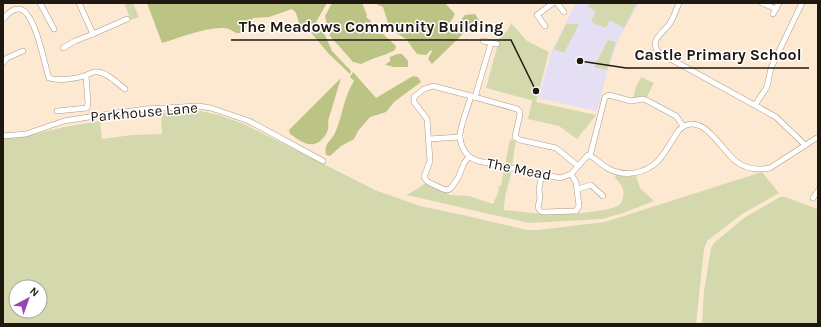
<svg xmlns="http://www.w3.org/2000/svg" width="821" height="327" viewBox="0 0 821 327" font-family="Karla,sans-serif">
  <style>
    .education { fill: #e5dff4 }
    .green { fill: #d3d9ad; fill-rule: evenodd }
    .forest { fill: #bbc385 }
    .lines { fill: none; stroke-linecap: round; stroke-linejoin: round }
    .street-casing { stroke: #ae9b85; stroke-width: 6 }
    .street { stroke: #fff; stroke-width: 5 }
    .labels { text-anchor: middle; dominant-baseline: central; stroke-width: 3; stroke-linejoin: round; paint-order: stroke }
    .street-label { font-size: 15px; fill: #1f1810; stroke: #fff }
    .leader { fill: none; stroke: #1f1810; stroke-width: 1.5 }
    .callout-dot { fill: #1f1810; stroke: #fff; stroke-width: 1.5 }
    .callout-label { font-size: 16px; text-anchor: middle; font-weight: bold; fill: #1f1810; stroke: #fff; stroke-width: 3; stroke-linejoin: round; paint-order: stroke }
  </style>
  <rect width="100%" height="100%" fill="#fde9d2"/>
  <path class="education" d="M576,3h63l-21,37 -11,32 -10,39 -59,-13 14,-48z"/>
  <g class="green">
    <path d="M124,3h9l6,14 -8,3z"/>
    <path d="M590,3h47l-13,25 -14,-8 -4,8 -15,-6 5,-11 -8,-4z"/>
    <path d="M511,23l16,18 22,11 -13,50 60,13 -19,24 -18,-13 -31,-7 4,-18h2l-48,-13 13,-48 2,-5 6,-4z"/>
    <path d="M566,24h13l-15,29 -10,-4z"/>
    <path d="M608,40l8,2 -9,28 -13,-3z"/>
    <path d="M641,77l13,6 -8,15 -13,1 3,-13z"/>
    <path d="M196,110l23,5 25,9 131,66 45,16 43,9 64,15h11l67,-8 157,-50 17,21 -37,21 -35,27 -3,8 -8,75h-693v-186l24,-2 37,-9 36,-6 2,18 30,-4 30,-1 -1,-21zM16,287h24v24h-24z"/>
    <path d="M510,139l6,2c-2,10 -3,21 -5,32 -2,13 -7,22 -7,37 13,1 25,3 37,4 12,2 71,-2 78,-9 2,-2 4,-6 4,-8 2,-8 -2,-13 -8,-19l1,-3 10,2 10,-1 4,12 14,13 -31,12 -21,6 -73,4 -122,-28 19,-12c6,3 19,8 24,12l19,1 24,8 5,-11 1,-7h2z"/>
    <path d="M780,197h5l33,12v115h-116l2,-33 7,-43 3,-5 30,-25z"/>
  </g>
  <g class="forest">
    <path d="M147,3h180l-11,19 4,2 12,27 19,20 -1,3 -22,-21 -19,-23 -10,-7 -3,-10 -4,-4 -23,8 -16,1 -12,15c-9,1 -9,-6 -20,-5 -19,0 -41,10 -59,15z"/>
    <path d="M332,3h30l5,12 -1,2 5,4 2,9 -2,3 12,1 13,12 -1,4c-11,6 -23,8 -34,14l-8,-2 -23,-26 -5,-20z"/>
    <path d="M374,3h71l10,11 -4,7 -5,6c9,0 14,-6 19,-12l10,-1 6,9 -4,4h-7l-38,37 -4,-5 4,-8 -1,-1 -5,5 -9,-1 -11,-15 -11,-7 -6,-6 -6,-19z"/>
    <path d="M397,54h5l6,7v6h-14l-8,-2v-1l4,-3v-4z"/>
    <path d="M353,72l23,26 37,-22 5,1 3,5 -27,20 -8,10 -16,5 -12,14 -4,8 -13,7 -11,10 -4,-1c-2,-13 4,-12 9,-22 8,-17 8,-35 19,-52l-4,-4z"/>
    <path d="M341,78l-13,43c1,7 0,11 -4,16 -12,14 -22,5 -34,-3l-1,-4z"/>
  </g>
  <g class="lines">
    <defs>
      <g id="street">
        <path d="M40,3l14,26"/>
        <path d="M79,3l14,31"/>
        <path d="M557,3l7,9"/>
        <path d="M679,3c-3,7 -5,14 -9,20 -6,10 -21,16 -12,29l118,65 29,28"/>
        <path d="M762,3l14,6"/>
        <path d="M773,14l6,-11"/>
        <path d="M3,19c4,-4 8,-10 15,-10 17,-1 26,55 31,69 9,3 26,1 35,-2 5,-1 8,-6 14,-4 10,1 19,11 27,17"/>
        <path d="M545,26l-8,-11 16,-12"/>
        <path d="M483,41l14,3"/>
        <path d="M63,48l12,-7 18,-7 34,-15"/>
        <path d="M3,63l4,-5 16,-7"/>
        <path d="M471,96l46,13 3,3v2l-5,23 5,3 36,8 22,18"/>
        <path d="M475,97l16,-54"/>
        <path d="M755,105l12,-18 4,-19 31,-65"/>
        <path d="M57,111l30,-3 1,-5 -2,-27"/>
        <path d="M3,136l23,-2 38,-13 25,-4 57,-8 52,-3 13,2 38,13 74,40"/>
        <path d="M429,139l31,-2"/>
        <path d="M590,156l15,-59 4,-2 22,6 12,-2 3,1 30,16 7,10"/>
        <path d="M469,157l-5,6 -6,15 -7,10 -3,2 -5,-1 -13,-6 -3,-2 -3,-4 6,-16 -3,-42 -13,-17v-5l10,-8 9,-3 38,10c-2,9 -12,32 -11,41 1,11 7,21 18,24l82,17 11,-4 17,-19c8,3 13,10 21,14 15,8 36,5 49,-8 8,-9 14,-21 21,-31 23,-22 43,22 58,32 9,7 22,8 33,6l48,-31"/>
        <path d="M542,174l-3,15 1,9 -2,9 2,4 3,1 33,-1 3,-5 -3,-24 -5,-8"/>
        <path d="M578,189l13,-4 12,11"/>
        <path d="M813,198l5,-7"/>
      </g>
    </defs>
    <use href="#street" class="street-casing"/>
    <use href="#street" class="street"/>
  </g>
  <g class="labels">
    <g class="street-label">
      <text transform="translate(144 112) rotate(-5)">Parkhouse Lane</text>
      <text transform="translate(519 169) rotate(11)">The Mead</text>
    </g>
  </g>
  <path class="leader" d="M536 91L511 40H231M580 61L626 68H809"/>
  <g class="callout-dot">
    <circle cx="536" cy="91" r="4"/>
    <circle cx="580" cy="61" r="4"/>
  </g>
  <g class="callout-label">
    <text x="371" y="32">The Meadows Community Building</text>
    <text x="718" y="60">Castle Primary School</text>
  </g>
  <rect width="821" height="327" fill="none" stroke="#1f1810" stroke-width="8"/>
  <g transform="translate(28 299) rotate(41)"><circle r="19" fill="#ffffff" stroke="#a5a39f"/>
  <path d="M0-3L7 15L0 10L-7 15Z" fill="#9844b2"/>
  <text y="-6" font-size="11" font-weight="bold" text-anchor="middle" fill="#1f1810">N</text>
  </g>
</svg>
